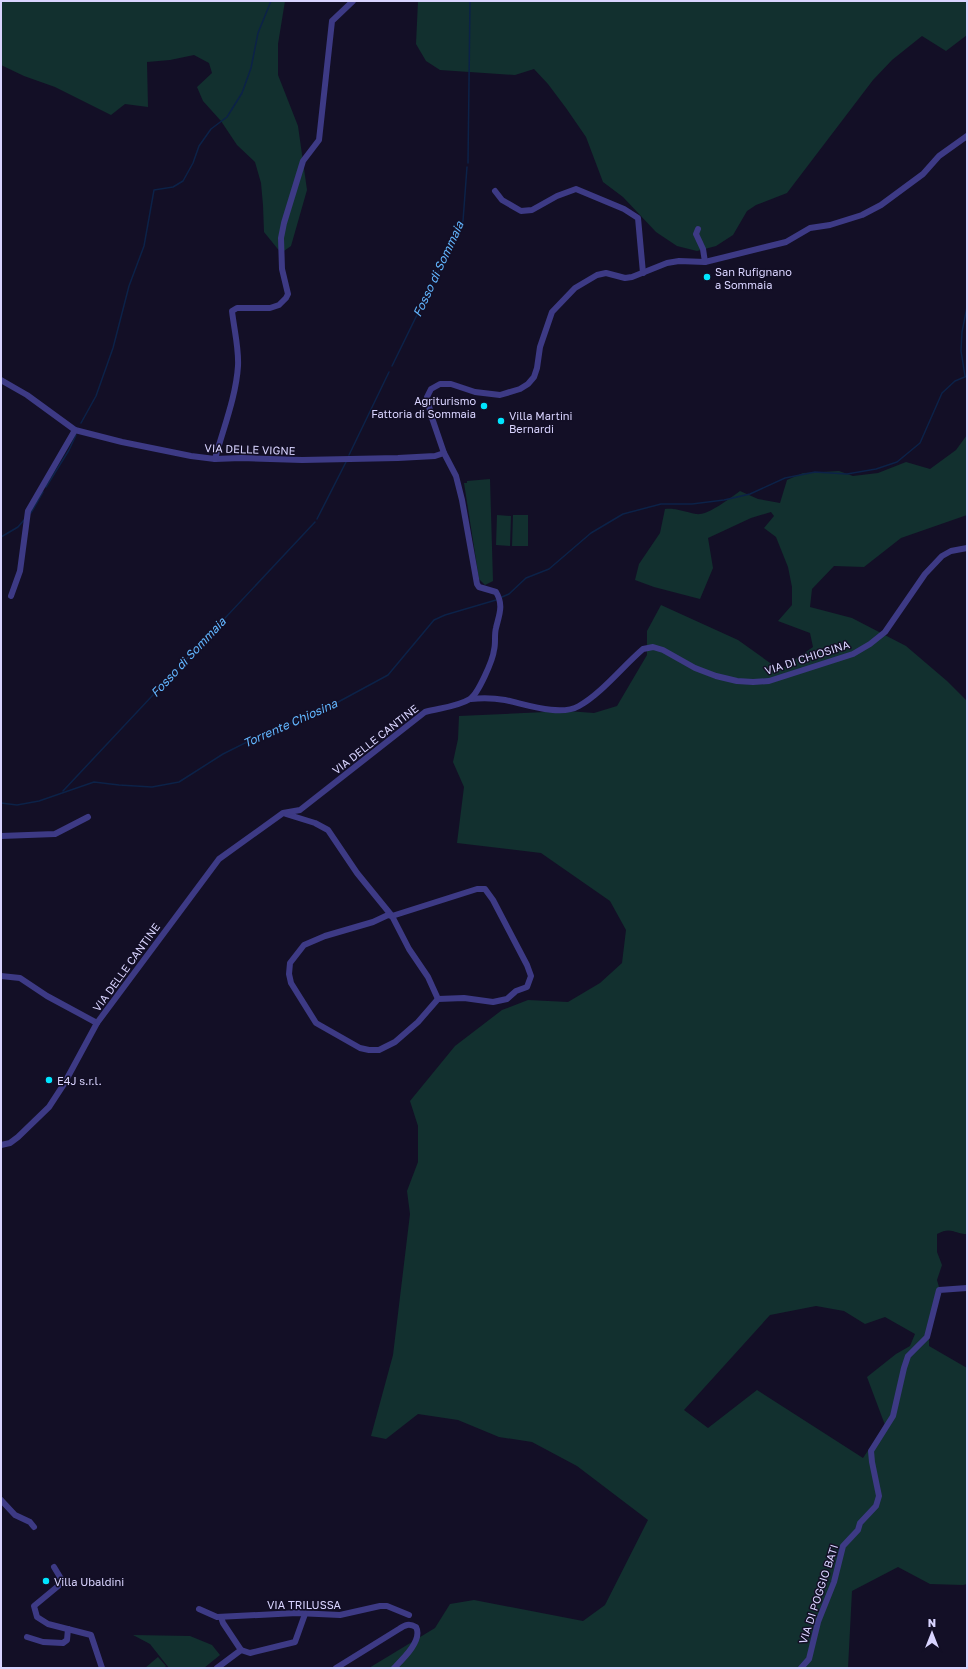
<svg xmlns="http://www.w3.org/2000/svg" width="968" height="1669" viewBox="0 0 968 1669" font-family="'Golos Text',sans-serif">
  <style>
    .green { fill: #12302f; fill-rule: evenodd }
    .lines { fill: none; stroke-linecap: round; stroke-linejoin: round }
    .stream { stroke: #0c2248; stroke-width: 1.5 }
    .minor { stroke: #3d3a85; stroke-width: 6 }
    .poi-dot { fill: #00e5ff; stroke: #130f26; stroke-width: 1.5 }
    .labels { text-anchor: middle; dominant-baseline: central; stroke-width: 3; stroke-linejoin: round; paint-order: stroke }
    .poi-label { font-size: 11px; fill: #d9d4ff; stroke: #130f26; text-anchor: start }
    .street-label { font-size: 11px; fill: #d9d4ff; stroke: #130f26 }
    .water-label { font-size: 12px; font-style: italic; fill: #62b6ff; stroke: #130f26 }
  </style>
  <rect width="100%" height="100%" fill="#130f26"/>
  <g class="green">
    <path d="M1,1h284l-7,43v31l20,51 9,64 -16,56 -10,7 -17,-21 -1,-27 -2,-22 -6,-21 -18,-17 -16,-24 -18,-20 -6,-14 15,-14 -3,-10 -15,-8 -24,5 -23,2 1,45 -23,-3 -14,11 -56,-28 -31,-11 -23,-11z"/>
    <path d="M418,1h549v34l-21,16 -24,-15 -30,24 -19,20 -86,113 -31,12 -9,6 -14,24 -17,11 -19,5 -20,-5 -21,-14 -33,-35 -20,-15 -17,-45 -20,-29 -18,-24 -14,-15 -19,6 -75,-5 -14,-9 -10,-17z"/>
    <path d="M967,435v80l-66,23 -37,29 -30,-1 -22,23 -2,18 42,11 54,28 41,35 20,20v533c-12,0 -16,-8 -30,0v18l5,13 -5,15 4,14 -12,25v27l38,22v216l-4,1 -33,-1 -32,-17 -46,24 -4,77h-479l66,-40 15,-24 24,-4 109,21 22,-16 43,-85 -71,-54 -45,-24 -33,-5 -41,-17 -40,-6 -32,25 -15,-3 22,-81 17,-141 -3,-23 11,-29v-36l-8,-25 45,-55 47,-36 26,-10 40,2 32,-19 22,-20 4,-33 -16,-29 -69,-48 -84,-10 7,-56 -11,-25 5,-23 1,-23 108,-5 27,2 23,-7 30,-51v-24l14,-26 77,35 42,30 33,-23 -3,-14 -32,-12 14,-16v-18l-4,-20 -12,-30 -12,-9 10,-12 -3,-4 -20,6 -43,20 5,30 -13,31 -46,-12 -19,-7 4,-16 21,-31 5,-24c12,-1 19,3 31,5 12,2 34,-16 44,-23l18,8 22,4 7,-23 16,-7 36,-2 14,5 25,-3 28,-11 24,7 26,-19zM816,1306l28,5 21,13 20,-7 30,17 -5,12 -14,8 -29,23 18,48 -22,33 -106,-68 -49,38 -24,-18 86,-95z"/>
    <path d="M490,479l3,102 -8,4 -6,-6 -15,-96h3v-2z"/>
    <path d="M497,515l14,1 -1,30 -14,-1z"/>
    <path d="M513,515h15v31h-16z"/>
    <path d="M133,1635l57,1 22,9 8,10 -16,13h-35l-19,-24z"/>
    <path d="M158,1657l8,9 -2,2h-19z"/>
  </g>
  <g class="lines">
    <g class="stream">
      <path d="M468,163l2,-162"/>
      <path d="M392,366l71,-145 4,-54"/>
      <path d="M965,376l-4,-25 1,-19 5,-25"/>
      <path d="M81,423l15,-27 17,-48 16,-62 15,-40 10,-56 19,-3 10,-6 10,-18 6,-17 12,-17 16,-12 15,-24 9,-25 7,-35 13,-32"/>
      <path d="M349,455l40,-83"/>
      <path d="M46,487l23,-37 7,-15"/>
      <path d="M31,513l12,-21"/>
      <path d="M317,519l29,-57"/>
      <path d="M1,537l17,-10 6,-7"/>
      <path d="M502,597l7,-3 17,-16 23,-9 42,-36 32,-19 38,-10h31l32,-4 26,-6 35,-16 30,-6 32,2 29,-5 21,-7 23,-19 22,-50 13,-12 12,-5"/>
      <path d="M63,791l252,-269"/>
      <path d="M1,803l16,2 22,-4 55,-19 25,3 33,2 27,-5 44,-28 44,-22 49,-18 72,-39 46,-55 11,-5 51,-15"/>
    </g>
    <g class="minor">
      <path d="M495,191l7,9 19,11 11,-1 25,-14 19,-7 48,20 14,9 5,55"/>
      <path d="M698,229l-2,5 7,15 2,13"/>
      <path d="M1,380l26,15 48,35 47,12 69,14 24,3 26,-1 61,2 96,-2 37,-2 9,-3"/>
      <path d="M215,459c8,-30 21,-62 23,-93 1,-18 -4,-37 -6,-55l5,-3h33l9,-3 7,-7 2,-4 -6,-25 -1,-31 3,-15 19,-62 16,-21 13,-119 21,-20"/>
      <path d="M11,596l9,-25 8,-60 47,-81"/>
      <path d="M471,699c11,-1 22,-1 34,1 20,4 55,17 74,6 23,-13 44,-40 64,-57l10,-2 10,3 32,18 21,8 21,5 16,1 16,-1 84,-27 17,-10 15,-12 40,-58 17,-18 9,-5 16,-3"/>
      <path d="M286,814l29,9 13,7 29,43 35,43 17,33 19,28 10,22"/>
      <path d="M1,836l54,-2 33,-17"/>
      <path d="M477,889h8l8,11 34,65 4,11 -4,11 -11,4 -9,8 -14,3 -29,-4 -26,1 -20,23 -23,20 -16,8h-10l-9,-2 -44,-25 -25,-40 -2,-9 1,-11 14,-18 21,-9 48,-14 15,-7 4,1z"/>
      <path d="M1,976l19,2 27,18 50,27"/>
      <path d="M1,1145l9,-2 8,-6 31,-30 15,-23 33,-61 122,-164 64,-46 17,-3 125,-98c14,-4 32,-5 45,-13 8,-5 23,-39 24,-49 2,-7 0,-15 2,-22 3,-13 8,-23 0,-36l-17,-5 -2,-3 -15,-84 -6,-24 -12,-23 -13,-38 -4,-18 4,-8 9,-5h11l24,8 25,3 20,-6 8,-5 6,-7 3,-9 3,-21 12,-35 23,-24 22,-13 9,-2 19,5 7,-1 35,-14 12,-2 26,1 81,-20 24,-14 20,-3 32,-10 19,-10 42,-31 16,-18 28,-20"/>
      <path d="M1,1500l14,15 15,7 4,5"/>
      <path d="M54,1567l9,15 -29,24 3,11 11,7 43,11 11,33"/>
      <path d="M199,1609l18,8 80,-4 43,2 40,-9h7l22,9"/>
      <path d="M221,1617l2,6 18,27"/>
      <path d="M27,1637l16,5 20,1 4,-3 1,-11"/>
      <path d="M217,1668l24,-18 9,3 45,-11 10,-28"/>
      <path d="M336,1668l63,-39c6,-4 10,-6 17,-2 7,13 -13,32 -22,41"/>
      <path d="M801,1668l8,-9 9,-37 16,-40 9,-36 15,-16 2,-7 16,-17 3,-10 -7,-34 -1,-11 22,-35 11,-48 4,-12 19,-19 12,-47 28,-2"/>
    </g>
  </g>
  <g class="poi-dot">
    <circle cx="707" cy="277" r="4"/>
    <circle cx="484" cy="406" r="4"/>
    <circle cx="501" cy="421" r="4"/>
    <circle cx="49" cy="1080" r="4"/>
    <circle cx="46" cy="1581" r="4"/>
  </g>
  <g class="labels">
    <g class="poi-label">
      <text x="715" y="271">San Rufignano<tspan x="715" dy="13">a Sommaia</tspan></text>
      <text x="476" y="400" text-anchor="end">Agriturismo<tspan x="476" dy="13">Fattoria di Sommaia</tspan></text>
      <text x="509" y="415">Villa Martini<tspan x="509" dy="13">Bernardi</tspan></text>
      <text x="57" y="1080">E4J s.r.l.</text>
      <text x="54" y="1581">Villa Ubaldini</text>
    </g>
    <g class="street-label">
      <text transform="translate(250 449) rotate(2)">VIA DELLE VIGNE</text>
      <text transform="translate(807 657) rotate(-18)">VIA DI CHIOSINA</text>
      <text transform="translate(375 739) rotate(-38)">VIA DELLE CANTINE</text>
      <text transform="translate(126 967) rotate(-54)">VIA DELLE CANTINE</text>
      <text transform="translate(818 1594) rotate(-72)">VIA DI POGGIO BATI</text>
      <text x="304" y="1604">VIA TRILUSSA</text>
    </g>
    <g class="water-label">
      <text transform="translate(438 269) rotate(-65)">Fosso di Sommaia</text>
      <text transform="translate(188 657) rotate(-47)">Fosso di Sommaia</text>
      <text transform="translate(290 723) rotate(-24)">Torrente Chiosina</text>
    </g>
  </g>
  <rect width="968" height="1669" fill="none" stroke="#d9d4ff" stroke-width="4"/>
  <g transform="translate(932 1633)" stroke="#130f26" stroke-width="3" paint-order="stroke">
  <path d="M0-3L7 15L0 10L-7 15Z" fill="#d9d4ff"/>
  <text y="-6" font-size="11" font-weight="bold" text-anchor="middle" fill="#d9d4ff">N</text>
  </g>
</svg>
